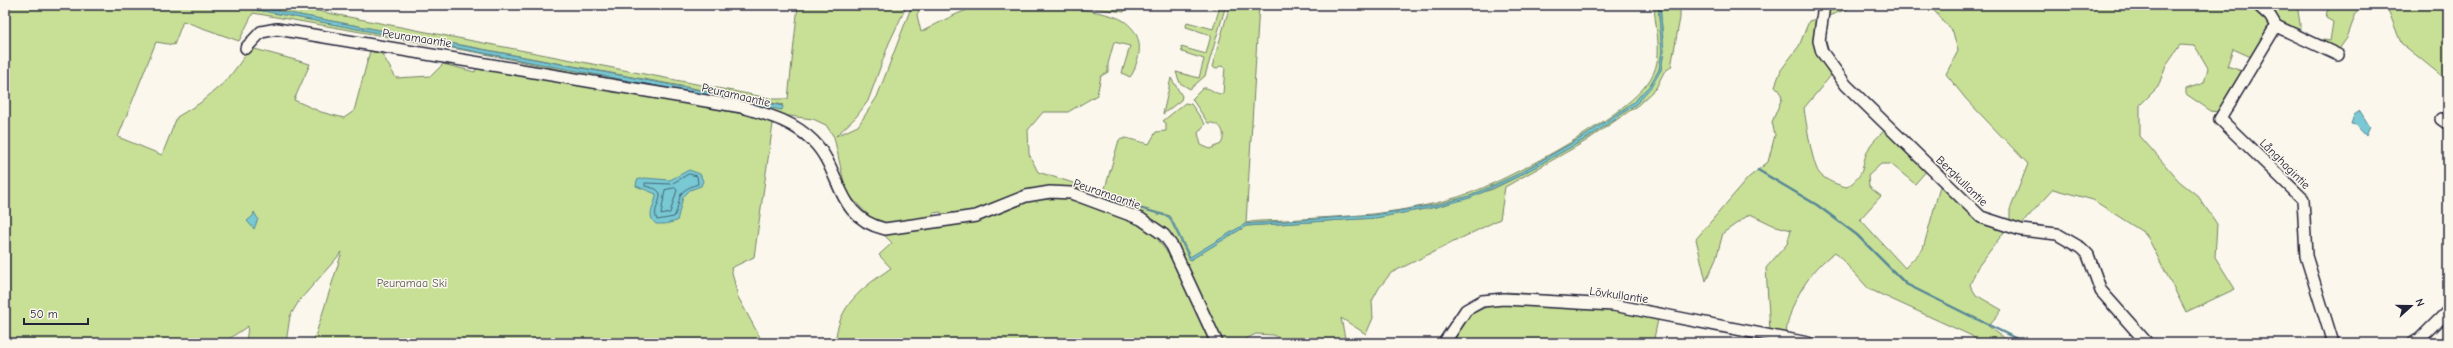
<svg xmlns="http://www.w3.org/2000/svg" width="2453" height="348" viewBox="0 0 2453 348" font-family="'Comic Neue',sans-serif">
  <style>
    .green { fill: #c8e096; stroke: #758168 }
    .water { fill: #78c9d3; stroke: #568696 }
    .lines { fill: none; stroke-linecap: round; stroke-linejoin: round }
    .shore { stroke: #446578; stroke-width: 1 }
    .stream { stroke: #568696; stroke-width: 2.5 }
    .minor-casing { stroke: #22223b; stroke-width: 14 }
    .minor { stroke: #fbf7ec; stroke-width: 11 }
    .labels { text-anchor: middle; dominant-baseline: central; stroke-width: 3; stroke-linejoin: round; paint-order: stroke }
    .street-label { font-size: 12px; fill: #22223b; stroke: #fbf7ec }
    .park-label { font-size: 12px; fill: #545b56; stroke: #fbf7ec }
  </style>
  <rect width="100%" height="100%" fill="#fbf7ec"/>
  <filter id="ink" filterUnits="userSpaceOnUse"><feTurbulence type="fractalNoise" baseFrequency=".025" numOctaves="2"/><feDisplacementMap in="SourceGraphic" scale="8" xChannelSelector="R" yChannelSelector="G"/><feConvolveMatrix kernelMatrix="1 2 1 2 8 2 1 2 1" color-interpolation-filters="sRGB"/></filter>
  <g filter="url(#ink)">
    <g class="green">
      <path d="M5,5h227l320,61 231,39 -537,-100h40l16,3 472,91h14l10,-94h109l-18,38 -21,58 -12,16 -20,19 22,-10 19,-29 35,-92h10l-5,10 4,17c20,-10 43,-24 65,-27 27,-3 117,2 138,16 13,9 18,22 14,37 -2,6 -4,15 -8,19l-8,-4 8,-27 -16,-4 -6,22v8l-7,4 -4,19 -29,17h-25l-15,18 1,24 9,18 48,15 -1,6 -15,-2 -128,26 -1,-5 -8,1v5l-33,5h-15l-13,-4 -26,-27 -12,-55 -8,-12 -13,-6 -32,-4 -301,-62 -227,-40 -14,28 -56,-20 -9,24 -18,-3 -38,95 44,18 15,-38 23,-14 27,-23 24,-32 59,16 -16,36 27,12 23,6 10,-7 16,-60 12,3 14,24 35,-2 12,-12 32,8 2,-6 283,51 13,7 -19,133 -23,11 7,29 25,46h-450l29,-91 -43,49 -9,15 -4,27h-40l2,-17 -25,17h-218z"/>
      <path d="M1069,5h49l8,3 -2,4z"/>
      <path d="M1201,5h25l-21,71 -15,13 -10,-6 -4,-11 23,6 5,-19 -22,-7 -1,-5 25,7 5,-19 -25,-8 1,-5 26,7 6,-19z"/>
      <path d="M1230,5h29l-13,218c11,-3 26,-2 39,-3 29,-2 58,-3 87,-6 32,-4 68,-10 98,-21 41,-15 163,-79 182,-117 12,-22 3,-47 2,-71h4l4,46 -3,19 -9,15 -15,16 -47,33 -72,41 -46,21 -34,9 -61,10 -130,9 -55,33 -20,-41 -64,-18 63,19 21,43 56,-34 129,-8 61,-11 57,-18 24,-12 72,-40 48,-34 24,-33 3,-19 -4,-46h20v13l-9,49 -7,5 -8,16 -18,17 -52,36 -81,46 -5,32 -109,54 -12,15 -7,13 1,17 -7,16 -25,-16 5,25h-58l-15,-8 -17,-1 -19,9h-16l-50,-102 -66,-40 -4,-8 3,-1 15,-52 7,-2 23,6 7,-12 10,-1v-8l-3,-2 22,-18 6,1 14,20 -7,9 3,12 9,4 11,-5c6,-11 0,-22 -13,-21l-16,-24 11,-11c8,-1 12,7 20,6l2,-27 -5,-1 -4,3 -4,-2z"/>
      <path d="M1826,5h32l-35,13z"/>
      <path d="M1929,5h319l17,11 4,7 -5,14 -13,20 -18,-8 -6,17 15,5 -24,41 -7,-1 -25,-17v-5l18,-6 4,-15 -13,-22 -15,-1 -14,20 -8,22 -18,18v31l39,45 19,15 19,28 -2,33 20,32 -49,23 -40,-78 -53,-34 -40,-11 -33,37 -10,-2v-14l18,-46 -62,-65 -20,-25 12,-23 -5,-19z"/>
      <path d="M2263,5h34l5,31 -24,-14z"/>
      <path d="M2335,5h24l-12,33 -10,14 -26,-14 19,3 3,-19 -7,-4 1,-7z"/>
      <path d="M2380,5h68v76l-47,-38 -12,-31z"/>
      <path d="M1816,19v19l17,35 -29,35c2,14 8,55 15,65 7,8 19,12 28,14 21,-15 12,-18 21,-37 3,-8 13,-16 19,-22l41,41 -13,15 -24,-20h-10l-13,12 1,11 12,9 -21,23 45,49 18,-19 18,-66 52,42 3,5 6,-3 5,1 -30,40 -7,17 6,10 26,15 -14,16 23,17h-34l-5,-7 -103,-47 -34,-37c-25,18 -46,51 -49,82l-16,-3 -4,-63 21,-24 4,-14 -18,-5 -23,-11 -27,19 -7,26 -10,22 -10,-42 52,-61 20,-16 7,-27 -3,-13 10,-24 -2,-7 -5,-5 6,-16 18,-24 10,-25z"/>
      <path d="M1171,78l11,18 -1,4 -18,14z"/>
      <path d="M1064,198l50,14 37,18 23,32 36,81h-375c4,-39 26,-54 56,-75l-12,-13 13,-12 -9,-9 99,-15 50,-19z"/>
      <path d="M1506,292l112,8 45,8 -2,3 -154,-14z"/>
      <path d="M1495,303l116,4 48,8 -6,28h-200l12,-26z"/>
    </g>
    <g class="water">
      <path d="M232,5h14l537,101 -1,4z"/>
      <path d="M1658,5h2l4,46 -3,19 -10,17 -14,16 -48,34 -72,40 -47,21 -34,9 -61,11 -129,8 -56,34 -21,-43 -64,-18 65,17 20,41 55,-33 130,-9 61,-10 34,-9 46,-21 72,-41 47,-33 15,-16 9,-15 3,-19z"/>
      <path d="M2360,111l10,16 -4,9 -10,-11 -5,-1 3,-9z"/>
      <path d="M689,170l11,4 3,7 -2,5 -11,4 -7,7 -6,24 -12,3h-9c-11,-9 0,-19 0,-30l-20,-8 1,-6 7,-2 26,2z"/>
      <path d="M254,212l4,7 -4,10 -7,-8 6,-5z"/>
    </g>
    <g class="lines">
      <g class="shore">
        <path d="M689,174l8,2 1,8c-25,8 -15,15 -24,33l-17,3c-5,-10 4,-17 3,-27l-4,-4 -11,-3v-3l26,1z"/>
        <path d="M675,188l2,2 -7,23 -9,2 4,-25z"/>
      </g>
      <path class="stream" d="M1758,170l59,35 40,30 49,49 119,59"/>
      <defs>
        <g id="minor">
          <path d="M1824,5l-5,36 3,11 24,33 135,132 40,13 36,4 24,14 7,7 13,36 46,52"/>
          <path d="M2258,5l12,11 6,10 62,29"/>
          <path d="M2276,26l-56,93 83,80 3,57 27,87"/>
          <path d="M246,48l15,-16 16,-3 465,78c27,8 51,14 71,34 30,30 21,76 72,88l91,-13 50,-20 24,-4 21,1 70,26 23,16 8,11 45,97"/>
          <path d="M2441,119l7,5"/>
          <path d="M1444,343l22,-33 16,-9 22,-2 109,6 195,38"/>
          <path d="M2413,343l7,-4 28,-28"/>
        </g>
      </defs>
      <use href="#minor" class="minor-casing"/>
      <use href="#minor" class="minor"/>
    </g>
  </g>
  <g class="labels">
    <g class="street-label">
      <text transform="translate(417 38) rotate(9)">Peuramaantie</text>
      <text transform="translate(736 95) rotate(13)">Peuramaantie</text>
      <text transform="translate(2285 164) rotate(45)">Långhagintie</text>
      <text transform="translate(1962 181) rotate(44)">Bergkullantie</text>
      <text transform="translate(1107 194) rotate(19)">Peuramaantie</text>
      <text transform="translate(1619 295) rotate(8)">Lövkullantie</text>
    </g>
    <g class="park-label">
      <text x="412" y="283">Peuramaa Ski</text>
    </g>
  </g>
  <rect width="2453" height="348" fill="none" stroke="#fbf7ec" stroke-width="20"/>
  <rect x="10" y="10" width="2433" height="328" fill="none" stroke="#22223b" stroke-width="1.5" filter="url(#ink)"/>
  <g transform="translate(2411 306) rotate(69)" stroke="#fbf7ec" stroke-width="3" paint-order="stroke">
  <path d="M0-3L7 15L0 10L-7 15Z" fill="#22223b"/>
  <text y="-6" font-size="11" font-weight="bold" text-anchor="middle" fill="#22223b">N</text>
  </g>
  <path d="M24 318v6h64v-6" fill="none" stroke="#22223b" stroke-width="2"/>
  <text x="30" y="318" font-size="12" fill="#22223b" stroke="#fbf7ec" stroke-width="3" paint-order="stroke">50 m</text>
</svg>
